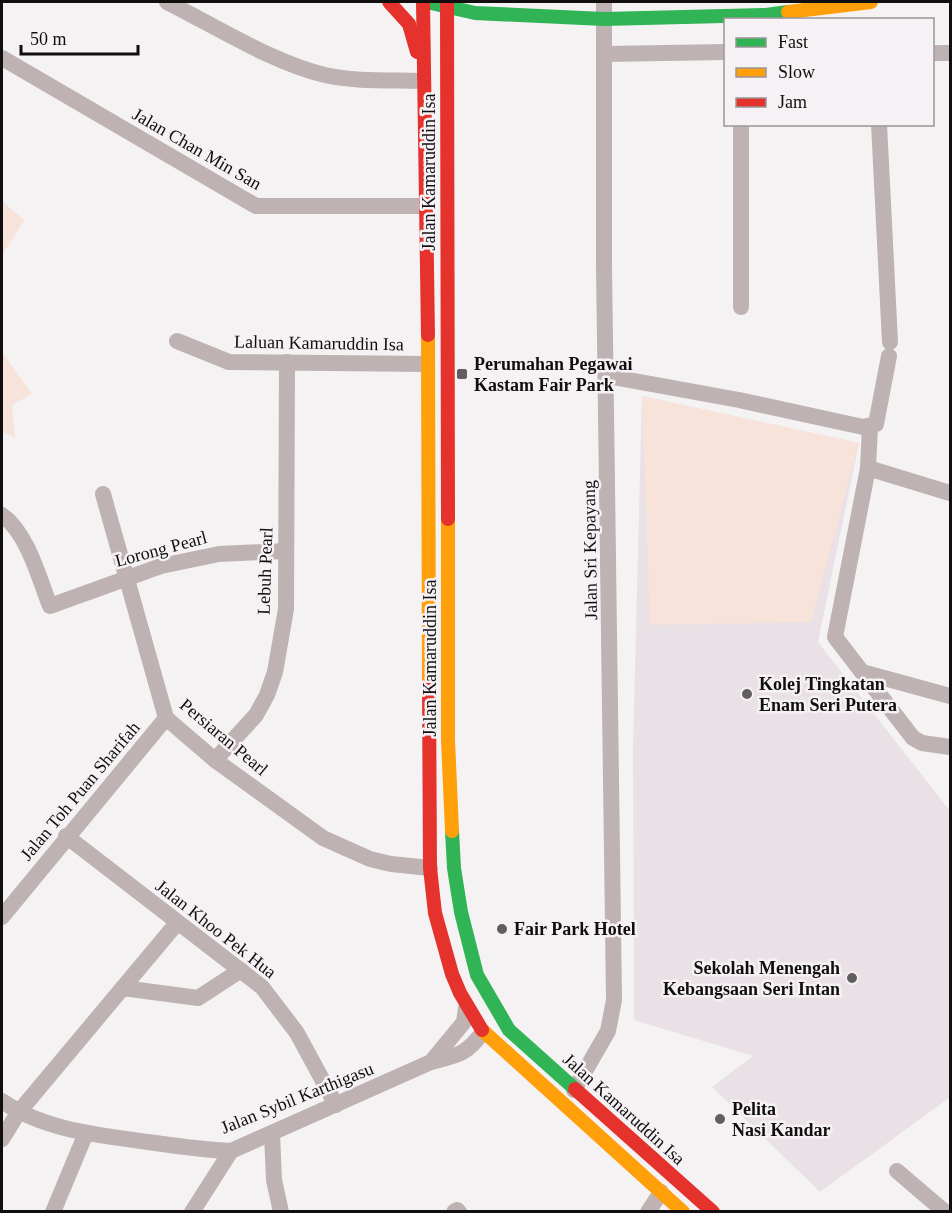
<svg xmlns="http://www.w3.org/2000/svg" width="952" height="1213" viewBox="0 0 952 1213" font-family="'Times New Roman',serif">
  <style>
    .built { fill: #e9e1e5 }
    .green { fill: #f8e3da }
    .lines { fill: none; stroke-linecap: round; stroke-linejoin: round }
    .street { stroke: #beb2b3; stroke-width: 16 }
    .fast { stroke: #30b455; stroke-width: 14 }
    .slow { stroke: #ff9f0a; stroke-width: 14 }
    .jam { stroke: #e5322d; stroke-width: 14 }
    .poi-dot { fill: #605e5f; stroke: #f6f1f4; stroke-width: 2 }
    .labels { text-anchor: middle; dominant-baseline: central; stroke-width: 5; stroke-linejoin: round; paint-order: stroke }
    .street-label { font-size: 18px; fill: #100e0f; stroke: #f6f1f4 }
    .poi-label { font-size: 18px; font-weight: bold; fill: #100e0f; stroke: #f6f1f4; text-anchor: start }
  </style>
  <rect width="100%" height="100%" fill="#f5f2f4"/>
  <path class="built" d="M642,396l217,47 -41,199 132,169 -1,287 -129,94 -108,-105 41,-31 -119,-36 -1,-274z"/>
  <g class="green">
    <path d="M2,201l22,19 -22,36z"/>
    <path d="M2,352l30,42 -20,11 3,33 -13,-6z"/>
    <path d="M642,396l217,47 -48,179 -161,3z"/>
  </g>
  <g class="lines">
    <g class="street">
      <path d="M167,2c48,24 106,61 158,73 31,7 65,5 96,6"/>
      <path d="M932,53h18"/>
      <path d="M604,54l122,-2"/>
      <path d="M2,58l254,148h171"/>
      <path d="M741,124v183"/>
      <path d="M879,124l11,218"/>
      <path d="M177,341l52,21 198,2"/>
      <path d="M607,376l132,24 124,27 13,-3 13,-68"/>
      <path d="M870,427l-2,41 -33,169 27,35 88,24"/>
      <path d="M868,468l82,25"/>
      <path d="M103,494l63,224 49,42 108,78 47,21 21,5 39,4"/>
      <path d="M2,515c25,17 37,63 48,91l111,-40 58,-12 67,-3"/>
      <path d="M862,672l51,66 9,5 28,4"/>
      <path d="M215,760l41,-45 11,-20 8,-23 11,-63 1,-247"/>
      <path d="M66,836l196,151 35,46 39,72"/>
      <path d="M2,917l164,-199"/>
      <path d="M123,988l75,10 43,-28"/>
      <path d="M431,1062l33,-40 2,-14"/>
      <path d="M574,1090l34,-59 6,-31 -10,-734v-264"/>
      <path d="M2,1101c41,29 97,34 146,41 28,4 55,8 83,9l200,-89c27,-7 35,-7 52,-30"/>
      <path d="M272,1133l2,47 7,32"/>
      <path d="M2,1139l16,-26 159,-190"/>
      <path d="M897,1171l48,41"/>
      <path d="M53,1212l33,-79"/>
      <path d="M192,1212l39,-61"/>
      <path d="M454,1212l3,-2 2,2"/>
      <path d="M648,1212l13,-20"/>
    </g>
    <g class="fast">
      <path d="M431,3l44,10 129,6 162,-4 22,-3"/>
      <path d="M452,831l2,37 7,44 16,63 32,55 66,59"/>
    </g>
    <g class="slow">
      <path d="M788,12l83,-10"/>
      <path d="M428,335l1,353"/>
      <path d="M448,519v221l4,91"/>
      <path d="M482,1030l201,182"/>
    </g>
    <g class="jam">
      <path d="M389,2l20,22 8,28"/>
      <path d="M423,2l5,333"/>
      <path d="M447,2l1,517"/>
      <path d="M429,688l1,180 5,45 17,61 8,19 22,37"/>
      <path d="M575,1089l138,123"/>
    </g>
  </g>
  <g class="poi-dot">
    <rect x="456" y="368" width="12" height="12" rx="3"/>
    <circle cx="747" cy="694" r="6"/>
    <circle cx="502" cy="929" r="6"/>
    <circle cx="852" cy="978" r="6"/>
    <circle cx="720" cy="1119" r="6"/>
  </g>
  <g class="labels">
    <g class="street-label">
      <text transform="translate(197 149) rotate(30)">Jalan Chan Min San</text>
      <text transform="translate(429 172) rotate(-90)">Jalan Kamaruddin Isa</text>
      <text transform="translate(319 343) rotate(1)">Laluan Kamaruddin Isa</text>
      <text transform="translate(161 549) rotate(-15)">Lorong Pearl</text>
      <text transform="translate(590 550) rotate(-91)">Jalan Sri Kepayang</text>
      <text transform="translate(265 571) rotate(-88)">Lebuh Pearl</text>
      <text transform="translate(430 658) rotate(-90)">Jalan Kamaruddin Isa</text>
      <text transform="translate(224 737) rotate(40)">Persiaran Pearl</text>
      <text transform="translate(80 791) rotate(-50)">Jalan Toh Puan Sharifah</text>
      <text transform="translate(216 929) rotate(38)">Jalan Khoo Pek Hua</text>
      <text transform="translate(297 1098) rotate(-22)">Jalan Sybil Karthigasu</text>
      <text transform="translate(624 1109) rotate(42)">Jalan Kamaruddin Isa</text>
    </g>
    <g class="poi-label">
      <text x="474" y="364">Perumahan Pegawai<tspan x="474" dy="21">Kastam Fair Park</tspan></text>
      <text x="759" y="684">Kolej Tingkatan<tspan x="759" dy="21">Enam Seri Putera</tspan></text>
      <text x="514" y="929">Fair Park Hotel</text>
      <text x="840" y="968" text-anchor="end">Sekolah Menengah<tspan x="840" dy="21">Kebangsaan Seri Intan</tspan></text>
      <text x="732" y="1109">Pelita<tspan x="732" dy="21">Nasi Kandar</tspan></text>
    </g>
  </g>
  <rect width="952" height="1213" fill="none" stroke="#100e0f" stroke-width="6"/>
  <rect x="724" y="18" width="210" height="108" fill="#f6f1f4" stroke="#9a9698" stroke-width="1.5"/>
  <rect x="736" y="38" width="30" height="9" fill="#30b455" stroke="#9a9698" stroke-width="1.5"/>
  <text x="778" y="48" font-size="18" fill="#100e0f">Fast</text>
  <rect x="736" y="68" width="30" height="9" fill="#ff9f0a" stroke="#9a9698" stroke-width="1.5"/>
  <text x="778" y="78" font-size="18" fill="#100e0f">Slow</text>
  <rect x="736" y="98" width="30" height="9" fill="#e5322d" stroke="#9a9698" stroke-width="1.5"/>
  <text x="778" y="108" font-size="18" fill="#100e0f">Jam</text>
  <path d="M21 45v9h117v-9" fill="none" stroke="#100e0f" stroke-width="3"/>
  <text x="30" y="45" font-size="18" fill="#100e0f" stroke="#f6f1f4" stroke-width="4.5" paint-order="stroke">50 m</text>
</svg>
